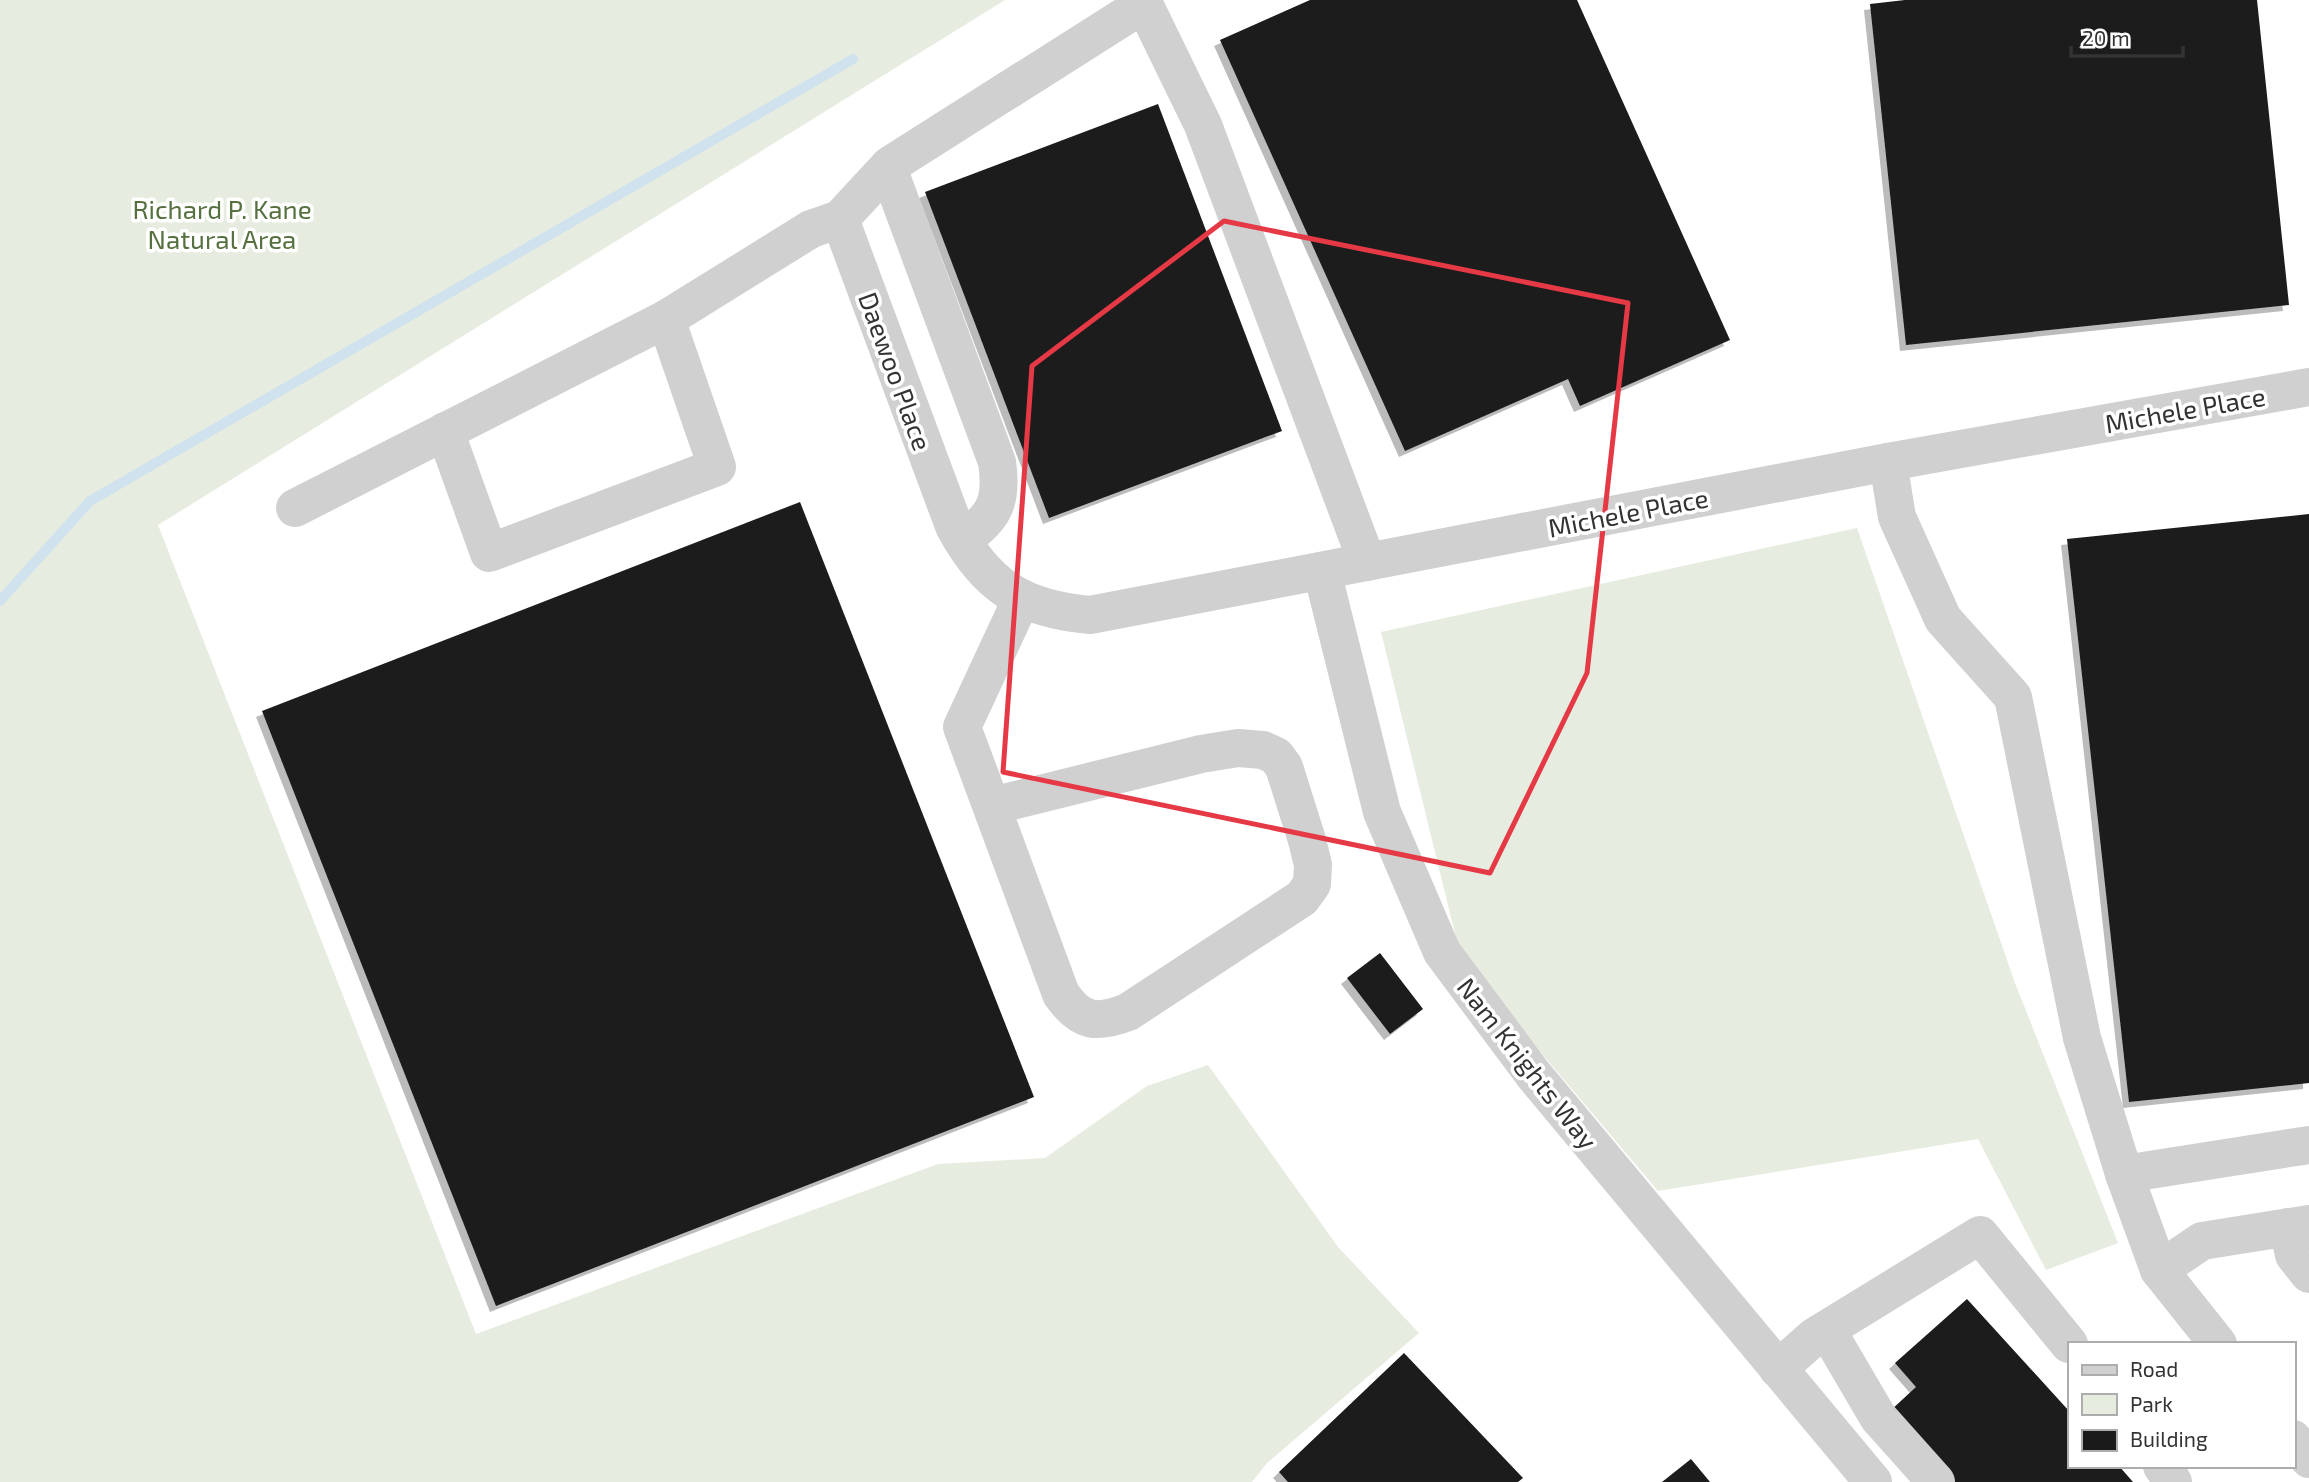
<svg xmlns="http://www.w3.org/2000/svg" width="2309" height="1482" viewBox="0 0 2309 1482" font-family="'Exo 2',sans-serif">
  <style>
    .green { fill: #e6ecdf }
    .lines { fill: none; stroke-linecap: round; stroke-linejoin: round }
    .stream { stroke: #cfe2ee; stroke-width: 10 }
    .building { fill: #1a1a1a; filter: url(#shadow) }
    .minor { stroke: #d0d0d0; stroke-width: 38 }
    .marked { fill: none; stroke: #e63946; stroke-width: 5; stroke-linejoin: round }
    .labels { text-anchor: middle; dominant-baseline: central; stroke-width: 7; stroke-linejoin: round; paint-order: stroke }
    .park-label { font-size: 26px; fill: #56703f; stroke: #fff }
    .street-label { font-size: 26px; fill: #333; stroke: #fff }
  </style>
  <defs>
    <filter id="shadow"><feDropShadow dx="-6" dy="6" stdDeviation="0" flood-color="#0004"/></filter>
  </defs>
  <rect width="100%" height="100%" fill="#fff"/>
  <g class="green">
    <path d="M0,0h1005l-847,525 318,809 462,-170 107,-6 102,-72 61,-21 130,182 81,86 -152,130 -15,19h-1252z"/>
    <path d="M1857,528l158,455 103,260 -72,27 -68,-131 -320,52 -197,-233 -80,-326z"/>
  </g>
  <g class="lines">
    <path class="stream" d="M0,601l90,-100 763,-442"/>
  </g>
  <g class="building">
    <path d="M1310,0h267l153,340 -150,66 -12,-27 -163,72 -185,-411z"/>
    <path d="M1905,0h352l32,305 -383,40 -36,-341z"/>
    <path d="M1158,104l124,327 -233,87 -124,-326z"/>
    <path d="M800,502l234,595 -538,209 -234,-595z"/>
    <path d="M2309,514v569l-180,19 -62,-563z"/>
    <path d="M1380,953l43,56 -33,25 -43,-56z"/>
    <path d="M1967,1299l102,112v55h50l14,16h-182l-62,-70 27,-25 -21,-24z"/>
    <path d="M1404,1353l119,125 -5,4h-230l-9,-10z"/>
    <path d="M1691,1459l19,23h-48z"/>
  </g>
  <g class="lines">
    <g class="minor">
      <path d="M888,168l109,294c6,41 -3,55 -35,78"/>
      <path d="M840,219l50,-54 254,-161 59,121 164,437"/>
      <path d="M445,431l44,122 228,-86 -51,-148"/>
      <path d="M1888,462l9,55 46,102 70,78 69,341 42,136 35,96 59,74"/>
      <path d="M295,508l371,-189 145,-90 29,-10 114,307c32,60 68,83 136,89l798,-153 421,-75"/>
      <path d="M1322,571l60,241 60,140 91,122 340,408"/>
      <path d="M992,806l209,-52 37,-6 25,2 13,6 8,11 23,73 6,25 -1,19 -10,14 -174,114c-31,12 -47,11 -67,-18l-99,-267 59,-127"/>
      <path d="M2124,1174l185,-29"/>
      <path d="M2288,1227l6,28 15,19"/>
      <path d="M2159,1270l43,-29 107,-17"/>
      <path d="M1827,1330l51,87 58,65"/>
      <path d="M1778,1369l36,-32 166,-102 89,109"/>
      <path d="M2293,1439l16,20"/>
      <path d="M2162,1466l11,16"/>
    </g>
  </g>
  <path class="marked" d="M1224,221l404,82 -41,370 -97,200 -487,-101 29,-406z"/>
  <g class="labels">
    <g class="park-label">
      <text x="222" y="208">Richard P. Kane<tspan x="222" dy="30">Natural Area</tspan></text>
    </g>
    <g class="street-label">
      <text transform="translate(896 371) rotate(70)">Daewoo Place</text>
      <text transform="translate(2185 409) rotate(-10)">Michele Place</text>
      <text transform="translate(1628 512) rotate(-11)">Michele Place</text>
      <text transform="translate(1528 1063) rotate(52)">Nam Knights Way</text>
    </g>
  </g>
  <rect x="2068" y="1342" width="228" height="126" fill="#ffffff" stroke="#adadad" stroke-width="2"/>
  <rect x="2082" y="1365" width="35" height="10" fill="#d0d0d0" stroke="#adadad" stroke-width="2"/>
  <text x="2130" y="1377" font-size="21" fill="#333333">Road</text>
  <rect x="2082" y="1394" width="35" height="21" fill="#e6ecdf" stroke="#adadad" stroke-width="2"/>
  <text x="2130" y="1412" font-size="21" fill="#333333">Park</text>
  <rect x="2082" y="1430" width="35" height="21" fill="#1a1a1a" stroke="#adadad" stroke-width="2"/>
  <text x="2130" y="1447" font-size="21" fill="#333333">Building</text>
  <path d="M2071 46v10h112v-10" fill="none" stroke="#333333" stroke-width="3.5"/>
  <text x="2082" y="46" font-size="21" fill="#333333" stroke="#ffffff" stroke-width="5" paint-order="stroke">20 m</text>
</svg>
